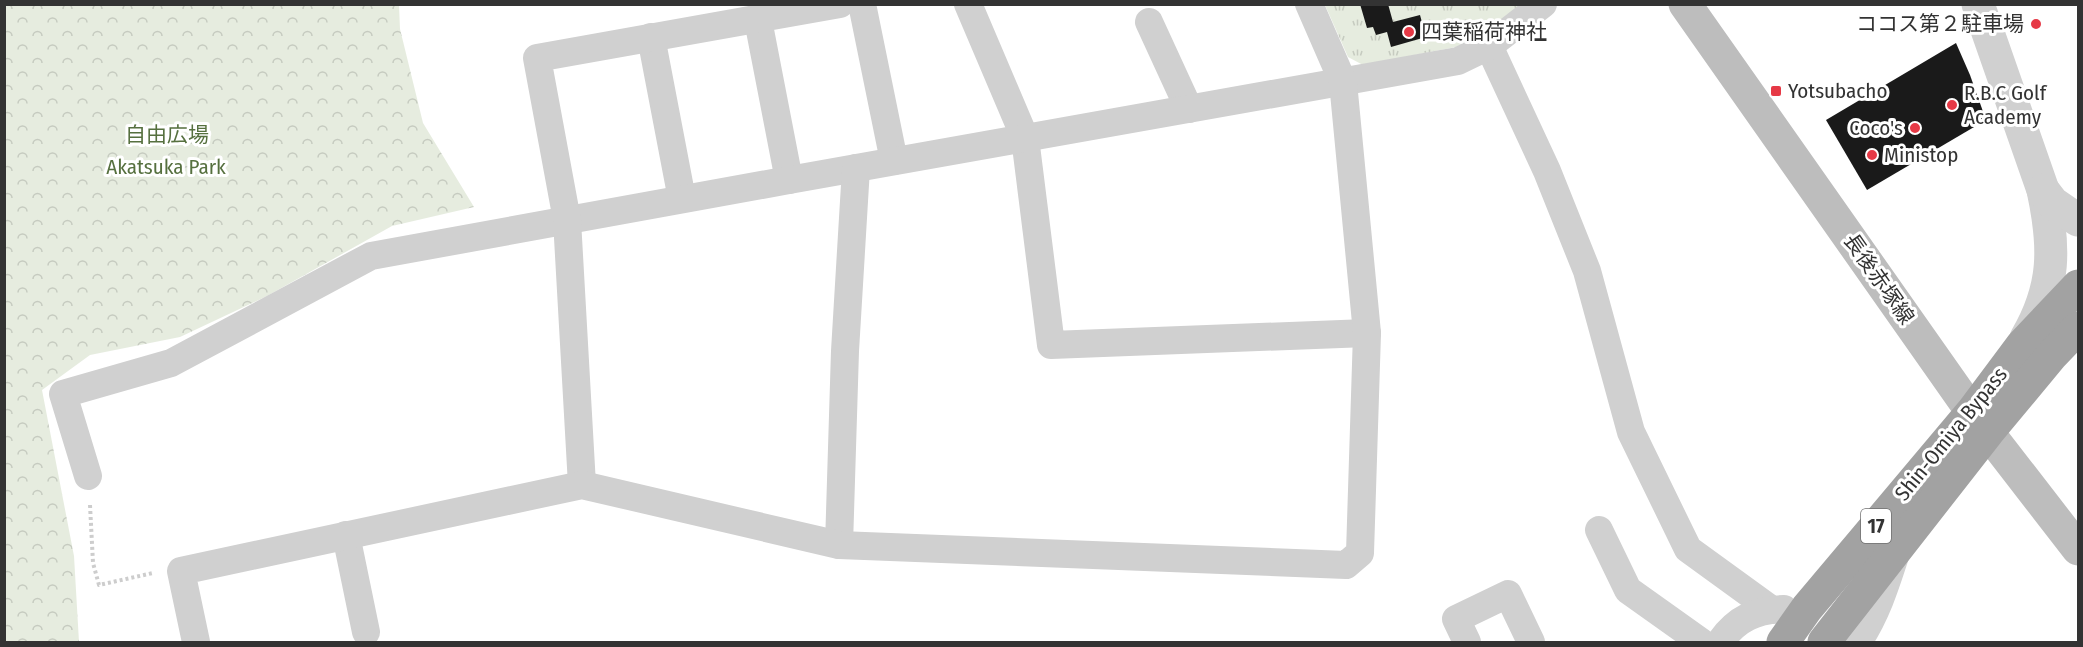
<svg xmlns="http://www.w3.org/2000/svg" width="2083" height="647" viewBox="0 0 2083 647" font-family="'Fira Sans Condensed','Noto Sans JP',sans-serif">
  <style>
    .grass { fill: url(#grass-tufts) }
    .forest { fill: url(#forest-crowns) }
    .building { fill: #1a1a1a }
    .lines { fill: none; stroke-linecap: round; stroke-linejoin: round }
    .path { stroke: #cdcdcd; stroke-width: 4; stroke-dasharray: 3 3; stroke-linecap: butt }
    .minor { stroke: #d0d0d0; stroke-width: 28 }
    .tertiary { stroke: #d0d0d0; stroke-width: 33 }
    .secondary { stroke: #bdbdbd; stroke-width: 33 }
    .trunk { stroke: #a2a2a2; stroke-width: 33 }
    .poi-dot { fill: #e63946; stroke: #fff; stroke-width: 2 }
    .labels { text-anchor: middle; dominant-baseline: central; stroke-width: 6; stroke-linejoin: round; paint-order: stroke }
    .shield { fill: #fff; stroke: #707070; stroke-width: 1.5 }
    .shield-label { font-size: 20px; font-weight: bold; fill: #333 }
    .poi-label { font-size: 21px; fill: #333; stroke: #fff; text-anchor: start }
    .park-label { font-size: 21px; fill: #56703f; stroke: #fff }
    .street-label { font-size: 21px; fill: #333; stroke: #fff }
  </style>
  <defs>
    <pattern id="grass-tufts" width="24" height="20" patternUnits="userSpaceOnUse" patternTransform="scale(1.5)"><rect width="24" height="20" fill="#e6ecdf"/><path d="M3 7l-1-3M5 7V3M7 7l1-3M15 17l-1-3M17 17v-4M19 17l1-3" fill="none" stroke="#c6cbc0"/></pattern>
    <pattern id="forest-crowns" width="20" height="18" patternUnits="userSpaceOnUse" patternTransform="scale(1.5)"><rect width="20" height="18" fill="#e6ecdf"/><path d="M2 6a3 3 0 1 1 6 0M12 15a3 3 0 1 1 6 0" fill="none" stroke="#c6cbc0"/></pattern>
  </defs>
  <rect width="100%" height="100%" fill="#fff"/>
  <path class="grass" d="M1325,5h197l-42,30 -24,12 -93,18 -15,-8z"/>
  <path class="forest" d="M4,5h395l1,24 23,94 51,84 -82,19 -125,70 -87,41 -90,18 -48,35 32,166 5,86h-74z"/>
  <g class="building">
    <path d="M1360,4h28l5,18 27,-7 6,22 -35,10 -4,-15 -11,3 -3,-8 -6,1z"/>
    <path d="M1956,43l14,32 16,45 -119,70 -41,-70z"/>
  </g>
  <g class="lines">
    <path class="path" d="M90,505l3,58 6,22 54,-12"/>
    <g class="minor">
      <path d="M862,4l32,157"/>
      <path d="M968,4l57,134 26,207 316,-12"/>
      <path d="M758,20l31,160"/>
      <path d="M1149,22l40,87"/>
      <path d="M651,37l31,162"/>
      <path d="M1489,46l58,125 40,100 44,161 57,117 84,61"/>
      <path d="M88,476l-25,-82 108,-31 200,-107 418,-76 669,-119 31,-15 54,-42"/>
      <path d="M582,485l-15,-265 -30,-162 303,-54"/>
      <path d="M1599,530l29,60 73,52"/>
      <path d="M346,535l20,97"/>
      <path d="M839,545l6,-194 11,-183"/>
      <path d="M196,642l-15,-71 401,-86 257,60 507,20 14,-12 7,-220 -24,-251 -34,-78"/>
      <path d="M1467,642l-11,-23 52,-25 23,48"/>
      <path d="M1720,642c17,-24 36,-32 64,-33"/>
      <path d="M1858,642c18,-27 27,-55 37,-86"/>
    </g>
    <g class="tertiary">
      <path d="M1978,4l65,186c12,56 13,97 -17,148"/>
      <path d="M2043,190l10,13 25,17"/>
    </g>
    <path class="secondary" d="M1685,4l287,408 106,137"/>
    <g class="trunk">
      <path d="M1783,642l24,-34 165,-196 50,-67 56,-59"/>
      <path d="M1824,642l164,-210 64,-77 26,-27"/>
    </g>
  </g>
  <g class="poi-dot">
    <circle cx="2036" cy="24" r="6"/>
    <circle cx="1409" cy="32" r="6"/>
    <rect x="1770" y="85" width="12" height="12" rx="3"/>
    <circle cx="1952" cy="105" r="6"/>
    <circle cx="1915" cy="128" r="6"/>
    <circle cx="1872" cy="155" r="6"/>
  </g>
  <g class="labels">
    <rect class="shield" x="1861" y="509" width="30" height="34" rx="4.5"/>
    <g class="shield-label">
      <text x="1876" y="526">17</text>
    </g>
    <g class="poi-label">
      <text x="2024" y="24" text-anchor="end">ココス第２駐車場</text>
      <text x="1421" y="32">四葉稲荷神社</text>
      <text x="1788" y="91">Yotsubacho</text>
      <text x="1964" y="93">R.B.C Golf<tspan x="1964" dy="24">Academy</tspan></text>
      <text x="1903" y="128" text-anchor="end">Coco's</text>
      <text x="1884" y="155">Ministop</text>
    </g>
    <g class="park-label">
      <text x="167" y="135">自由広場</text>
      <text x="166" y="167">Akatsuka Park</text>
    </g>
    <g class="street-label">
      <text transform="translate(1879 279) rotate(55)">長後赤塚線</text>
      <text transform="translate(1951 434) rotate(-51)">Shin-Omiya Bypass</text>
    </g>
  </g>
  <rect width="2083" height="647" fill="none" stroke="#333333" stroke-width="12"/>
</svg>
